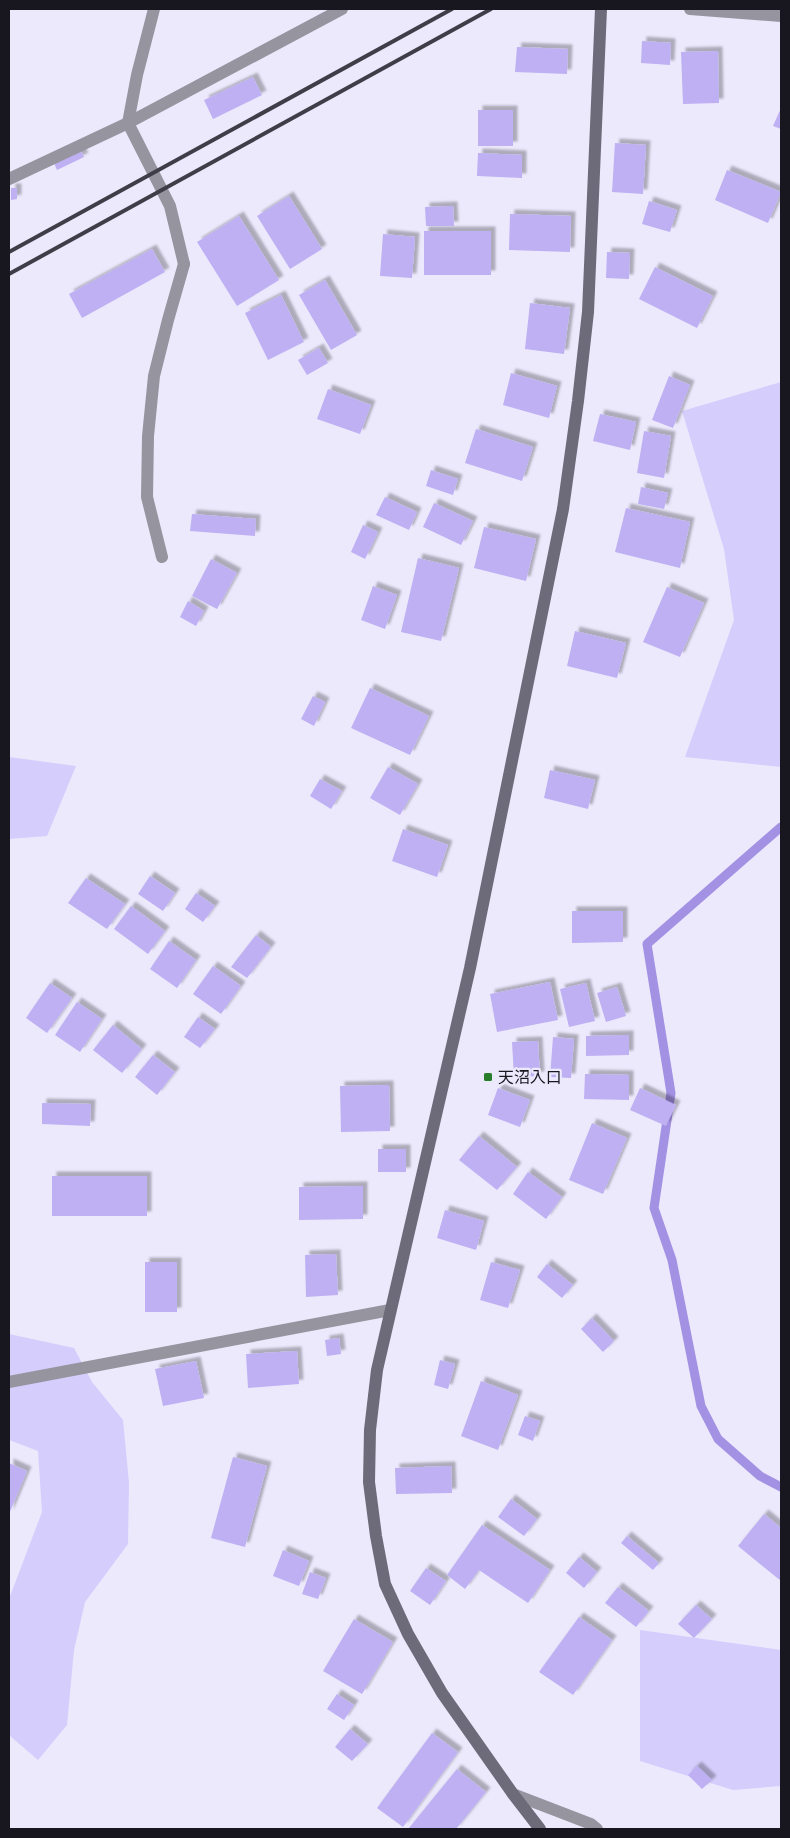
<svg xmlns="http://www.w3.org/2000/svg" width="790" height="1838" viewBox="0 0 790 1838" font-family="'Noto Sans','Noto Sans JP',sans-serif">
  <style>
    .green { fill: #d5cdfc }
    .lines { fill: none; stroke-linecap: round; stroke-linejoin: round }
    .stream { stroke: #a391e3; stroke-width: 9 }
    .building { fill: #beb0f3; filter: url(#shadow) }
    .lane { stroke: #96949f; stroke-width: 12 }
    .street { stroke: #96949f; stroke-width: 12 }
    .secondary { stroke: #6d6b79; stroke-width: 12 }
    .rail { stroke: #3f3e48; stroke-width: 4 }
    .poi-dot { fill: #287d29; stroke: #ece9fd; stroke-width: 2 }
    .labels { text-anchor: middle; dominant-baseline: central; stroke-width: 4.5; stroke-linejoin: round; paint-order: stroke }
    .poi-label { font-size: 16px; fill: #18171f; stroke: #ece9fd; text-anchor: start }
  </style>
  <defs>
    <filter id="shadow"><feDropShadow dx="4.5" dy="-4.5" stdDeviation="1" flood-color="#0004"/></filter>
  </defs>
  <rect width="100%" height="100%" fill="#ece9fd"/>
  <g class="green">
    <path d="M781,382v385l-96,-10 49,-137 -10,-71 -42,-138z"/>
    <path d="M9,757l67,9 -29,70 -38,3z"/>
    <path d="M9,1334l65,14 18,34 31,38 6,63 -1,61 -43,58 -11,48 -7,75 -29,35 -29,-25v-136l33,-87 -4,-61 -29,-11z"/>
    <path d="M640,1630l141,20v136l-48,4 -93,-29z"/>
  </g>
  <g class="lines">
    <path class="stream" d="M781,827l-134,117 24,149 -17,115 18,52 29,146 17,33 42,37 21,11"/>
  </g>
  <g class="building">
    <path d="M642,41l29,2 -1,22 -29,-2z"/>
    <path d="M517,47l51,2 -1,25 -52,-2z"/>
    <path d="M718,51l1,52 -36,1 -2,-52z"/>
    <path d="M253,77l9,18 -49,24 -9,-19z"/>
    <path d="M781,108v21l-8,-3z"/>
    <rect x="478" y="110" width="35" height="36"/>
    <path d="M615,143l31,2 -3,49 -31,-2z"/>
    <path d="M80,150l4,7 -27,13 -3,-7z"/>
    <path d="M478,153l44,2v23l-45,-2z"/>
    <path d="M727,170l54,22 -13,31 -53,-23z"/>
    <path d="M11,188h6v11l-6,1z"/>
    <path d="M289,196l33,53 -32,20 -33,-53z"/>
    <path d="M649,201l28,9 -7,22 -28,-8z"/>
    <path d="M453,206l1,20h-28l-1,-19z"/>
    <path d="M510,214l61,2 -1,36 -61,-2z"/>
    <path d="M239,216l40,64 -42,26 -40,-64z"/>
    <rect x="424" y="231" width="67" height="44"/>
    <path d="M383,234l32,3 -3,41 -32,-2z"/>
    <path d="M152,249l13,23 -83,46 -13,-24z"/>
    <path d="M607,252l23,1 -1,26 -23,-1z"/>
    <path d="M655,267l58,29 -16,32 -58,-29z"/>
    <path d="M325,280l32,55 -26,15 -32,-55z"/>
    <path d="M281,295l23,47 -36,18 -23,-47z"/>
    <path d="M530,303l40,5 -6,46 -39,-5z"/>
    <path d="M319,348l9,15 -21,12 -9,-15z"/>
    <path d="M511,373l46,13 -8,32 -46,-13z"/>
    <path d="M669,376l21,9 -17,43 -21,-8z"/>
    <path d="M328,389l43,16 -11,29 -43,-15z"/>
    <path d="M600,414l36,8 -6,28 -37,-9z"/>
    <path d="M476,429l57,18 -11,34 -57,-18z"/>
    <path d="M644,431l27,5 -7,42 -27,-5z"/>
    <path d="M431,470l27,9 -5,16 -27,-9z"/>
    <path d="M641,487l27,6 -4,16 -26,-5z"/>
    <path d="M385,497l32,15 -8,18 -33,-15z"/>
    <path d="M434,503l39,18 -12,24 -38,-18z"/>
    <path d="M626,508l64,14 -10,46 -65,-16z"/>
    <path d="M192,514l64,5 -1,17 -65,-5z"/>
    <path d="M363,525l15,7 -13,27 -14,-7z"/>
    <path d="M484,527l52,12 -10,42 -52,-13z"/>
    <path d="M418,558l41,10 -18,73 -40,-9z"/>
    <path d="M211,559l26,14 -20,36 -25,-13z"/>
    <path d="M373,586l24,9 -12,34 -24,-9z"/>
    <path d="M667,587l37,16 -24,54 -37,-15z"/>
    <path d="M188,601l16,10 -8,15 -16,-9z"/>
    <path d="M575,631l51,12 -9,35 -50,-12z"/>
    <path d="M370,688l59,28 -19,39 -59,-27z"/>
    <path d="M313,696l12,6 -11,24 -13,-7z"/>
    <path d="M388,767l30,17 -18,31 -30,-17z"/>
    <path d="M550,770l45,10 -7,29 -44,-11z"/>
    <path d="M320,779l22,12 -11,18 -21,-13z"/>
    <path d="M403,829l45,16 -11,32 -45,-16z"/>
    <path d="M150,876l25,17 -12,18 -25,-17z"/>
    <path d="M86,878l39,26 -18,25 -39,-26z"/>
    <path d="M196,893l19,13 -12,16 -18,-13z"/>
    <path d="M131,906l34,25 -17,23 -34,-25z"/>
    <path d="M572,911h51v31l-51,1z"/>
    <path d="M256,935l15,12 -24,31 -16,-11z"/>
    <path d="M169,941l27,19 -19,28 -27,-19z"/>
    <path d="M213,966l28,20 -20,28 -28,-20z"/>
    <path d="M550,982l8,38 -61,12 -7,-38z"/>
    <path d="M50,983l22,15 -25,35 -21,-15z"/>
    <path d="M586,983l9,38 -26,6 -9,-38z"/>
    <path d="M617,987l9,29 -20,6 -9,-29z"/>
    <path d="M77,1002l25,17 -22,33 -25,-17z"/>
    <path d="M198,1017l17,12 -15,19 -16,-11z"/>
    <path d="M113,1025l29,24 -20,24 -29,-23z"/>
    <path d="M629,1035v20l-43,1v-20z"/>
    <path d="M553,1037l21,2 -3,39 -21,-1z"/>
    <path d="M538,1041l2,35 -26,1 -2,-35z"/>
    <path d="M153,1055l22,17 -18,23 -22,-18z"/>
    <path d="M585,1074l44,1v25l-45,-1z"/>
    <path d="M389,1085l1,46 -49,1 -1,-46z"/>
    <path d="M498,1088l32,12 -10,27 -32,-12z"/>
    <path d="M640,1088l36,17 -10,21 -36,-16z"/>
    <path d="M42,1103l49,1 -1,22 -48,-2z"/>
    <path d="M592,1123l35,15 -24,56 -34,-14z"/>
    <path d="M479,1136l38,31 -20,23 -38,-30z"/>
    <rect x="378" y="1149" width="28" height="23"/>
    <path d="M528,1172l34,25 -16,22 -33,-25z"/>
    <rect x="52" y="1176" width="95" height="40"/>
    <path d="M363,1186v33l-64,1v-33z"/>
    <path d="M445,1210l39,11 -8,29 -39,-12z"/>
    <path d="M336,1254l2,41 -32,2 -1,-42z"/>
    <rect x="145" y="1262" width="32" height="50"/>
    <path d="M491,1262l29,8 -12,38 -28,-8z"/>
    <path d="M547,1264l26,21 -11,13 -25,-21z"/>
    <path d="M592,1318l22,23 -11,11 -22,-23z"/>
    <path d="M339,1338l2,16 -14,2 -2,-16z"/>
    <path d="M297,1351l2,33 -51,4 -2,-34z"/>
    <path d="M440,1360l15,4 -7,25 -14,-4z"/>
    <path d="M196,1361l8,37 -41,8 -8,-37z"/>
    <path d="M481,1381l37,14 -20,55 -37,-14z"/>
    <path d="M525,1416l15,5 -7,20 -15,-6z"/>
    <path d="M233,1457l34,9 -22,81 -34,-9z"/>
    <path d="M9,1463l18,8 -18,43z"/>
    <path d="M451,1466l1,27 -56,1 -1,-26z"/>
    <path d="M511,1499l26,20 -13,17 -26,-19z"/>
    <path d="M764,1514l17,14v53l-43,-35z"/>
    <path d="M482,1525l68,45 -22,33 -49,-33 -14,19 -18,-14z"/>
    <path d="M627,1536l32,27 -6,7 -32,-27z"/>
    <path d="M283,1550l26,11 -10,25 -26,-10z"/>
    <path d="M579,1557l18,15 -13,16 -18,-15z"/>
    <path d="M426,1568l20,13 -16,24 -20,-14z"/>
    <path d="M310,1572l16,6 -8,21 -16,-5z"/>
    <path d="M618,1587l31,24 -13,16 -31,-24z"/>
    <path d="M696,1605l16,14 -18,19 -16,-14z"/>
    <path d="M579,1617l33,23 -39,55 -34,-23z"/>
    <path d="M354,1619l39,23 -31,52 -39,-23z"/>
    <path d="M337,1694l17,11 -10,15 -17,-11z"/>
    <path d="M350,1729l18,15 -16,17 -17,-14z"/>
    <path d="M432,1733l26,19 -55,75 -26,-19z"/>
    <path d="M697,1766l15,14 -10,9 -14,-14z"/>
    <path d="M457,1769l29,23 -30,37h-45l-2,-1z"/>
  </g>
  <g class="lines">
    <g class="lane">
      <path d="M162,557l-15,-60 1,-61 6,-60 14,-56 16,-56"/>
      <path d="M513,1794l78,30 6,5"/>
    </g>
    <g class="street">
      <path d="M154,9l-17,66 -9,48 42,83 14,58"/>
      <path d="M690,9l91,7"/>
      <path d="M9,179l119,-56 214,-114"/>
      <path d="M9,1382l381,-72"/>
    </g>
    <path class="secondary" d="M540,1829l-27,-35 -71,-101 -34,-59 -23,-50 -9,-48 -7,-54 1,-52 7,-60 93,-402 93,-459 15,-108 10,-89 13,-303"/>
    <g class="rail">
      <path d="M9,252l443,-243"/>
      <path d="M9,274l482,-265"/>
    </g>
  </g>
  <rect class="poi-dot" x="483" y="1072" width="10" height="10" rx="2.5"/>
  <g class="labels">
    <g class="poi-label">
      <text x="498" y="1077">天沼入口</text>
    </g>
  </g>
  <rect width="790" height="1838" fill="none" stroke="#18171f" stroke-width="20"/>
</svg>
